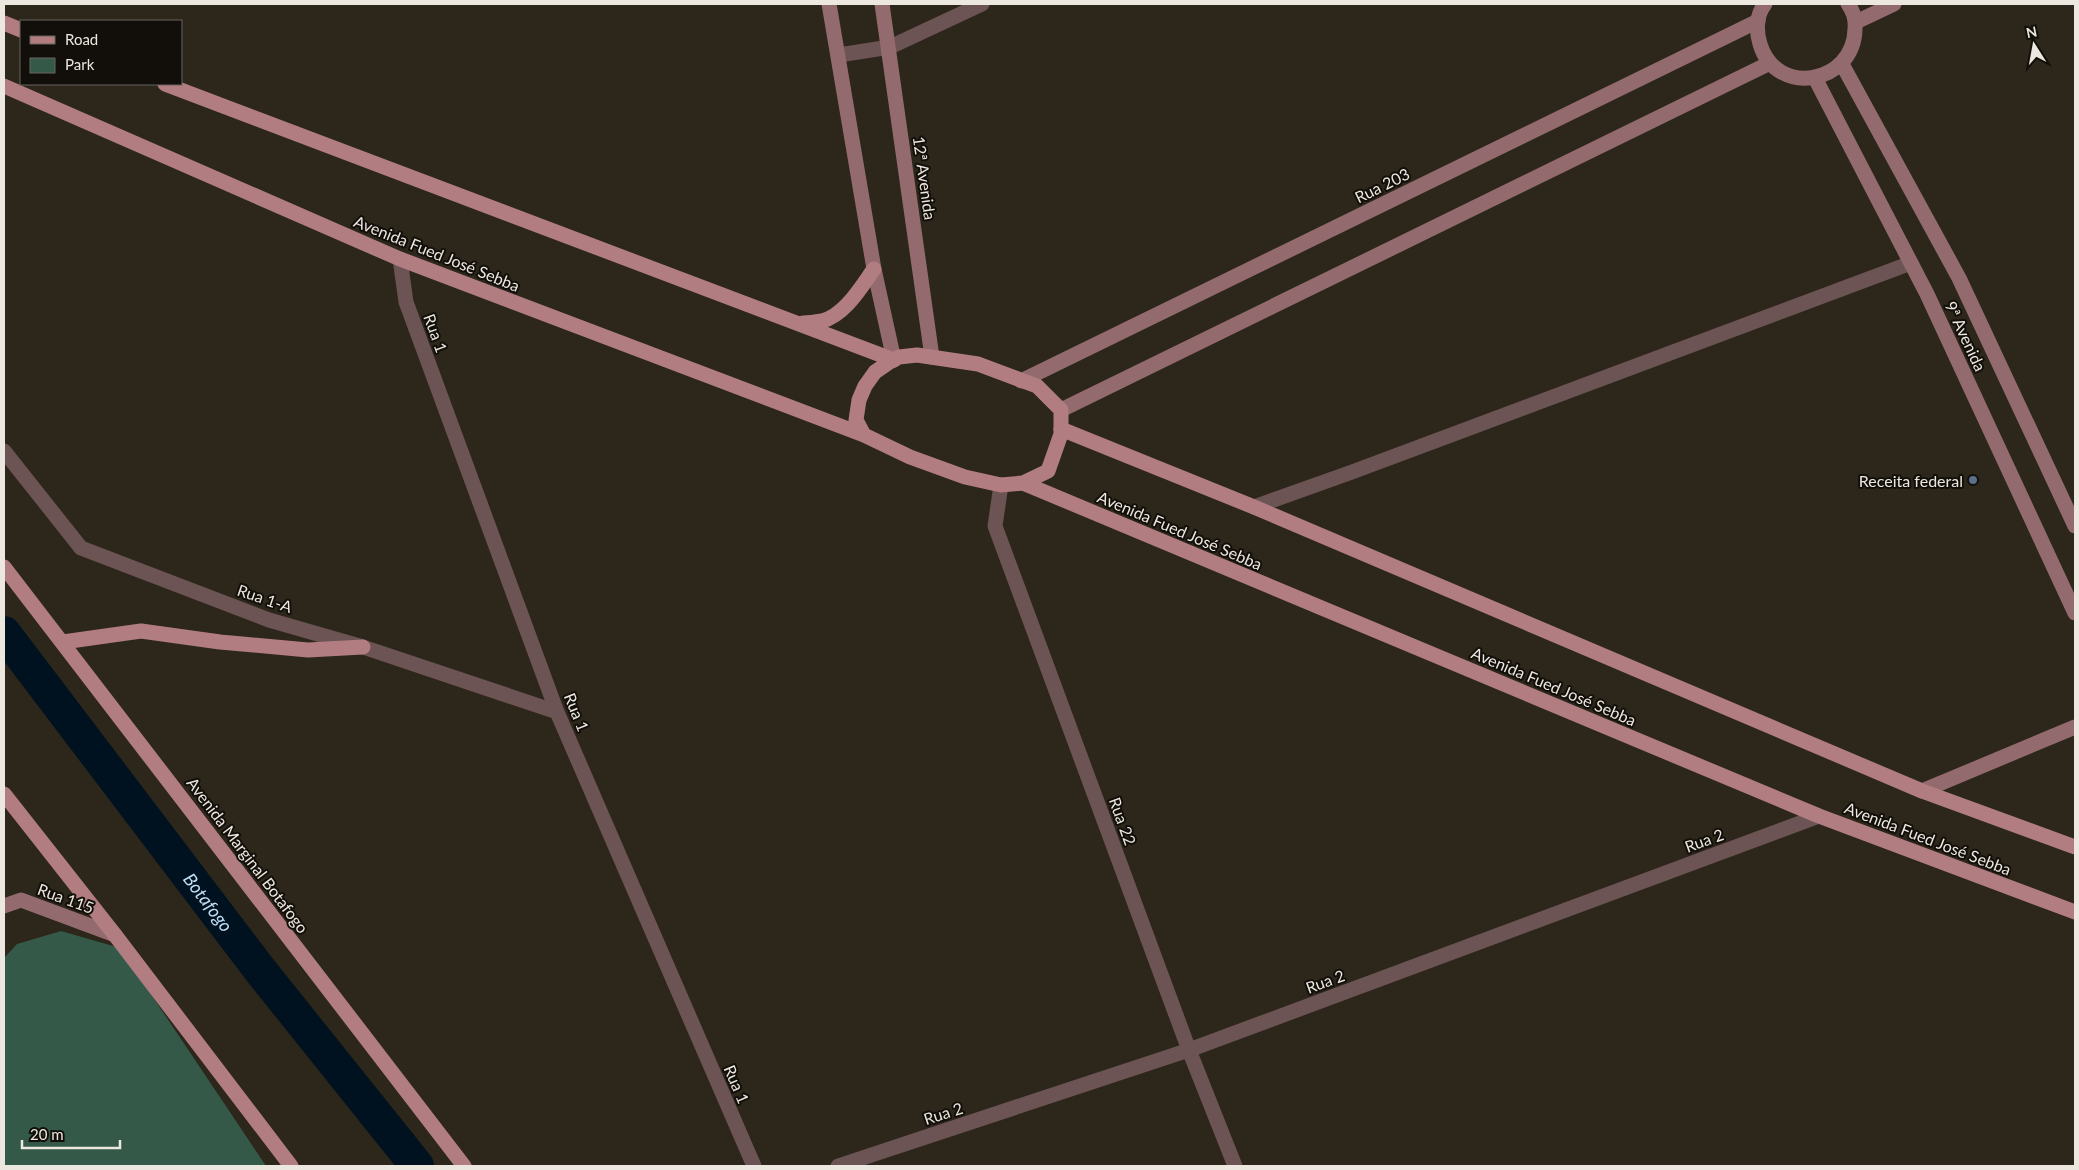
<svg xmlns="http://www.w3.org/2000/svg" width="2079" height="1170" viewBox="0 0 2079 1170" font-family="Lato,sans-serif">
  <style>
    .green { fill: #345948 }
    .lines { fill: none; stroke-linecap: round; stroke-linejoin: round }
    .canal { stroke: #001120; stroke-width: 34 }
    .lane { stroke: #6c5354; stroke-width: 15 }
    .street { stroke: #6c5354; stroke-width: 15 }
    .secondary { stroke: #936b6e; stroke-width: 15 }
    .primary { stroke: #b17d81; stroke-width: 15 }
    .service-dot { fill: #5c6f8a; stroke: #120f0a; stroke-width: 2 }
    .labels { text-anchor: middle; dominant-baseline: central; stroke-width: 4; stroke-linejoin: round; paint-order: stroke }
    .street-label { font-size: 16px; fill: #ece7df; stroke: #120f0a }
    .poi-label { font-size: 16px; fill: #ece7df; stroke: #120f0a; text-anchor: end }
    .water-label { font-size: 18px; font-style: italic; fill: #c3e0f5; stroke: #120f0a }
  </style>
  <rect width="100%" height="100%" fill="#2d261a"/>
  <path class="green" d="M61,931l59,17 146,218h-262v-208l13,-14z"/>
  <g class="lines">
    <path class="canal" id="s1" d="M4,633l256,337 157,196"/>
    <path class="lane" d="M1254,507l98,-35 559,-209"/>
    <g class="street">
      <path d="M839,55l51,-8 92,-43"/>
      <path d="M400,259l6,43 151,410 197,454"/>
      <path d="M4,451l77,97 188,72 94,27 194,65"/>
      <path d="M1001,485l-6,41 194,524 46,116"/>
      <path d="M838,1166l351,-116 630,-234"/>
    </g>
    <g class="secondary">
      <path d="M829,4l45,265 20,91"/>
      <path d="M882,4l50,353"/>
      <path d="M1765,4c-9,11 -9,27 -5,40 16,54 94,40 95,-15 1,-9 -2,-18 -7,-25"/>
      <path d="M1856,22l38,-18"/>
      <path d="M1842,64l117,214 116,248"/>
      <path d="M1815,78l112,216 148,319"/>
      <path d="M1021,381l737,-360"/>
      <path d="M1061,410l709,-347"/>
      <path d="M1922,791l153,-64"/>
      <path d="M4,906l17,-6 94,35"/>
    </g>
    <g class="primary">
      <path d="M4,23l17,7"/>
      <path d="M165,84l729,276"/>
      <path d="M4,86l396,173 464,176 46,22 55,20 36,8 22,-2 25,-12 13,-37v-24l-24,-24 -59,-22 -61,-9 -18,2 -11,6 -13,9 -10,14 -6,14 -3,20 8,15"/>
      <path d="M803,323c6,0 13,-1 19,-2 23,-6 39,-34 52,-52"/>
      <path d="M1061,429l193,78 668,284 153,56"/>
      <path d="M1023,483l796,333 256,96"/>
      <path d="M4,567l460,599"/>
      <path d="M63,642l78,-11 79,11 88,8 55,-3"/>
      <path d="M4,794l111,141 176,231"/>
    </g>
  </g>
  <circle class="service-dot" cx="1973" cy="480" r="5"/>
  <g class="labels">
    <g class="street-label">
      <text transform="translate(925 178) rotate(82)">12ª Avenida</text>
      <text transform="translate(1382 185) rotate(-26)">Rua 203</text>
      <text transform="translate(437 253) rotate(22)">Avenida Fued José Sebba</text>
      <text transform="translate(436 333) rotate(70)">Rua 1</text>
      <text transform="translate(1966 336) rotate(65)">9ª Avenida</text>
      <text transform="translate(1180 530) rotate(23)">Avenida Fued José Sebba</text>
      <text transform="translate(265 598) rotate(19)">Rua 1-A</text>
      <text transform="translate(1554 686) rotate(23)">Avenida Fued José Sebba</text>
      <text transform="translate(577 712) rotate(68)">Rua 1</text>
      <text transform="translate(1123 821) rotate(70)">Rua 22</text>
      <text transform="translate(1928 838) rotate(21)">Avenida Fued José Sebba</text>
      <text transform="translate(1704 840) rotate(-20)">Rua 2</text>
      <text transform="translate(248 855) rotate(53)">Avenida Marginal Botafogo</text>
      <text transform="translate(66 898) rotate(20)">Rua 115</text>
      <text transform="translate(1325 981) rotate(-20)">Rua 2</text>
      <text transform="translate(737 1084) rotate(67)">Rua 1</text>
      <text transform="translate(943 1113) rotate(-18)">Rua 2</text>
    </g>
    <g class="poi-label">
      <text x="1963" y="480">Receita federal</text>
    </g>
    <g class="water-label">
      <text stroke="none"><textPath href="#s1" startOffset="338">Botafogo</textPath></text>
    </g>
  </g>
  <rect width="2079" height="1170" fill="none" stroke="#ece7df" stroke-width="10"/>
  <rect x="20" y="20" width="162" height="65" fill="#120f0a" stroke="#69655f"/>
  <rect x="30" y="36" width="25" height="8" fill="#b17d81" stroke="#69655f"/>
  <text x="65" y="45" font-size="15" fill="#ece7df">Road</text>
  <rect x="30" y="58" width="25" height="15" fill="#345948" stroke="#69655f"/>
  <text x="65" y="70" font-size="15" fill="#ece7df">Park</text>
  <g transform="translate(2034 45) rotate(349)" stroke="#120f0a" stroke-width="4" paint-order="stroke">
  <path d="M0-4L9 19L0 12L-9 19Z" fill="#ece7df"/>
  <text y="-8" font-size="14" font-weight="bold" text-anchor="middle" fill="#ece7df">N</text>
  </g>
  <path d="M22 1140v8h98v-8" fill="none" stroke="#ece7df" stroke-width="2.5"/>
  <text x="30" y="1140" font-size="15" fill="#ece7df" stroke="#120f0a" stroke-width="4" paint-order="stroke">20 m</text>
</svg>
